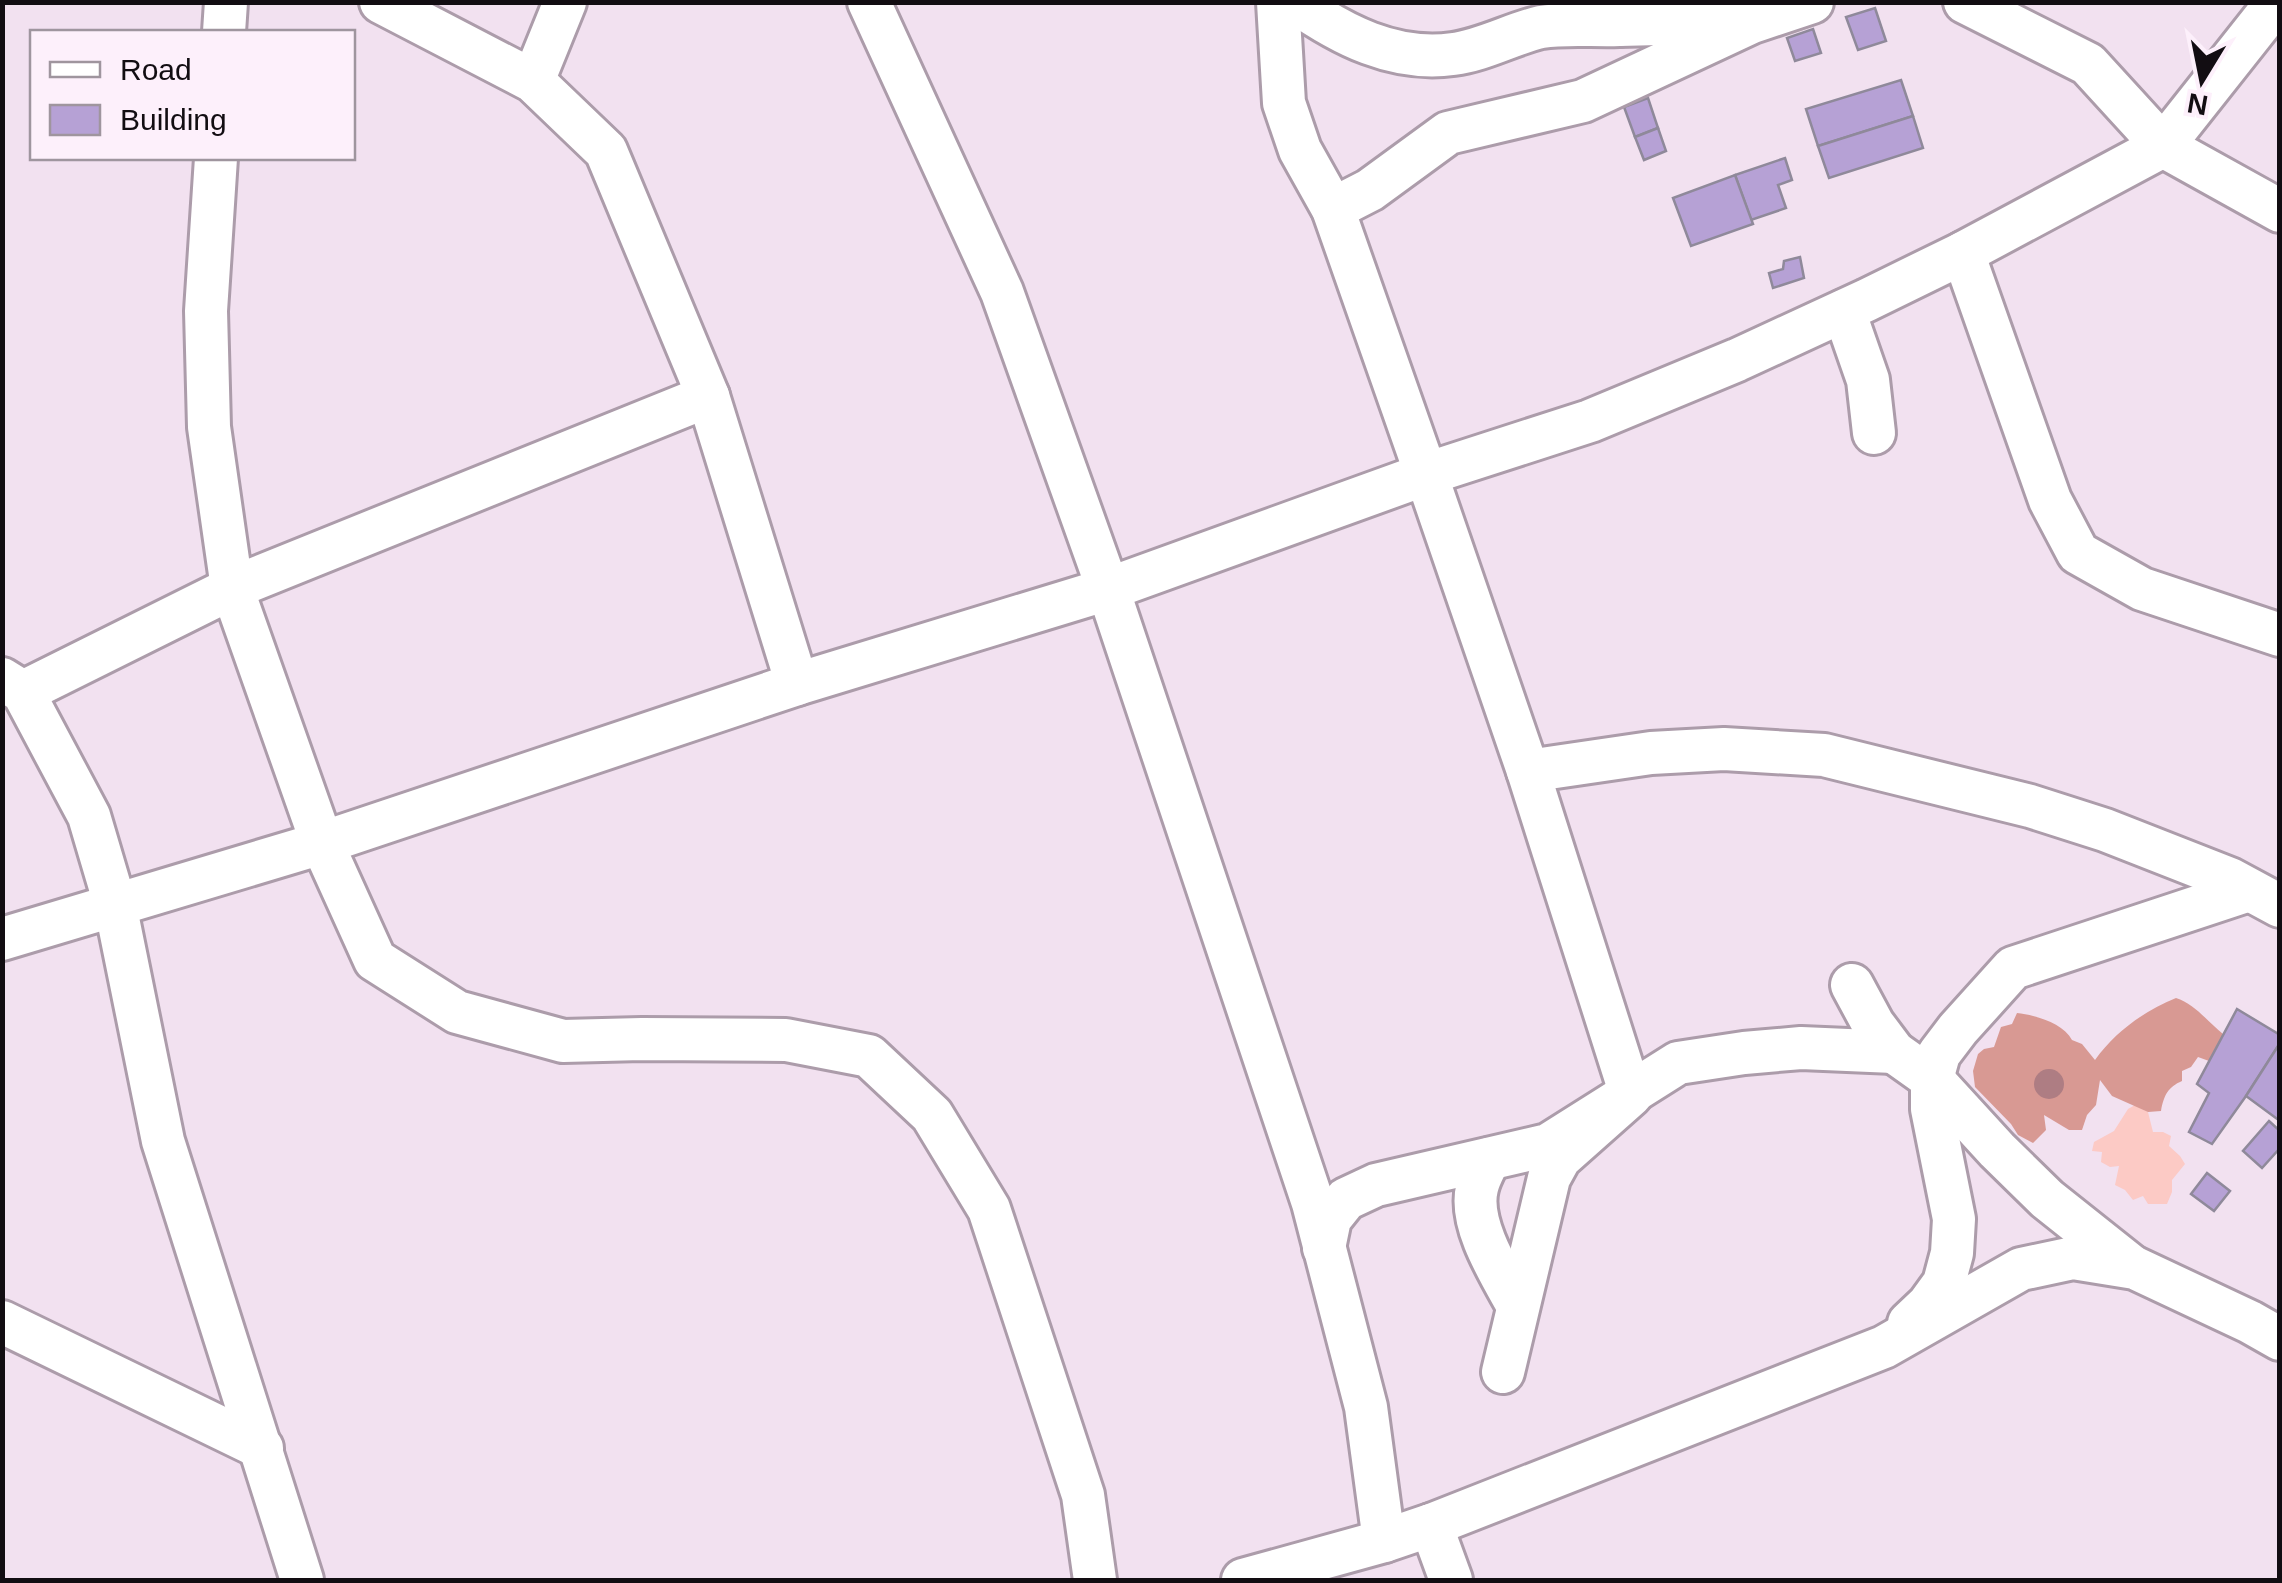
<svg xmlns="http://www.w3.org/2000/svg" width="2282" height="1583" viewBox="0 0 2282 1583" font-family="Helvetica,sans-serif">
  <style>
    .green { fill: #fccac5 }
    .forest { fill: #d89993 }
    .building { fill: #b6a1d5; stroke: #8f899a; stroke-width: 2.5 }
    .lines { fill: none; stroke-linecap: round; stroke-linejoin: round }
    .minor-casing { stroke: #ac9caa; stroke-width: 48 }
    .minor { stroke: #fff; stroke-width: 42 }
    .tree { fill: #ae7d83 }
  </style>
  <rect width="100%" height="100%" fill="#f2e1f0"/>
  <path class="green" d="M2135,1105l13,7 5,20h10l8,4 -2,10 11,10 5,8 -13,16v12l-5,12h-19l-5,-8 -10,4 -8,-10 -10,-5 4,-19 -9,1 -9,-5 1,-10 -10,-1 2,-9 20,-11 14,-22z"/>
  <path class="forest" d="M2176,998c19,6 32,24 47,36l-14,27 -11,-4 -7,10 -9,4v10c-14,6 -18,14 -21,30l-13,1 -36,-16 -12,-16 -4,25 -9,10 -5,15h-13l-25,-15 2,15 -13,13 -15,-8 -7,-11 -36,-37 -2,-16 5,-17 6,-5 10,-2 7,-20 11,-3 5,-11c18,2 46,10 55,27l10,4 13,16c20,-28 49,-49 81,-62z"/>
  <g class="building">
    <path d="M1875,8l11,33 -28,9 -12,-33z"/>
    <path d="M1813,29l8,24 -26,8 -8,-23z"/>
    <path d="M1901,80l12,36 -95,30 -12,-37z"/>
    <path d="M1648,98l10,30 -23,9 -11,-30z"/>
    <path d="M1913,116l10,32 -94,30 -11,-32z"/>
    <path d="M1658,128l8,23 -22,9 -9,-23z"/>
    <path d="M1785,158l7,22 -14,5 8,23 -35,12 -16,-45z"/>
    <path d="M1735,175l18,49 -62,22 -18,-48z"/>
    <path d="M1800,257l4,21 -31,10 -4,-15 14,-4 1,-8z"/>
    <path d="M2237,1009l43,26v8l-34,53 -34,48 -23,-12 20,-39 -12,-9z"/>
    <path d="M2280,1043v78l-34,-25z"/>
    <path d="M2269,1121l11,10v17l-18,20 -19,-17z"/>
    <path d="M2207,1173l23,18 -16,20 -23,-17z"/>
  </g>
  <g class="lines">
    <defs>
      <g id="minor">
        <path d="M381,2l152,79 73,70 102,245 89,288"/>
        <path d="M869,2l133,290 106,297 205,614 53,204 18,134"/>
        <path d="M1278,2l6,101 16,47 33,59 93,265 102,297 103,324 -71,63 -11,20 -46,194"/>
        <path d="M1295,2c47,33 99,60 158,52 31,-4 58,-20 88,-27 23,-4 54,-1 78,-2"/>
        <path d="M1611,2l8,23 118,-3"/>
        <path d="M1965,2l123,62 75,82 117,65"/>
        <path d="M224,32l2,-30"/>
        <path d="M533,81l32,-79"/>
        <path d="M216,158l-10,153 3,116 23,161 90,255 53,117 82,52 106,29 79,-2 144,1 83,16 63,59 57,94 94,286 12,85"/>
        <path d="M1333,209l37,-19 78,-57 135,-32 169,-79 60,-20"/>
        <path d="M1963,253l87,247 28,53 64,36 138,46"/>
        <path d="M1844,311l24,69 6,53"/>
        <path d="M2,679l21,13 66,124 26,88 48,237 139,439"/>
        <path d="M23,692l209,-104 476,-192"/>
        <path d="M1528,771l123,-18 73,-4 100,6 206,51 75,24 125,49 50,27"/>
        <path d="M2,939l320,-96 475,-159 311,-95 318,-115 164,-53 147,-61 130,-60 96,-47 200,-107 114,-144"/>
        <path d="M1852,985l21,39 21,28 38,27 65,71 50,49 83,66"/>
        <path d="M1489,1159c-4,9 -10,19 -12,29 -9,36 24,87 41,118"/>
        <path d="M1324,1248l6,-29 16,-20 30,-14 172,-40 130,-82 66,-10 57,-5 93,4"/>
        <path d="M2,1322l260,126"/>
        <path d="M1909,1323l19,-18 16,-22 8,-30 2,-34 -22,-110v-30l7,-25 19,-25 55,-61 236,-78"/>
        <path d="M1431,1525l20,55"/>
        <path d="M1243,1580l141,-39 47,-16 453,-178 137,-78 52,-11 62,10 115,54 30,17"/>
      </g>
    </defs>
    <use href="#minor" class="minor-casing"/>
    <use href="#minor" class="minor"/>
  </g>
  <circle class="tree" cx="2049" cy="1084" r="15"/>
  <rect width="2282" height="1583" fill="none" stroke="#120d12" stroke-width="10"/>
  <rect x="30" y="30" width="325" height="130" fill="#fdf0fb" stroke="#9f959e" stroke-width="2.5"/>
  <rect x="50" y="62" width="50" height="15" fill="#ffffff" stroke="#9f959e" stroke-width="2.5"/>
  <text x="120" y="80" font-size="30" fill="#120d12">Road</text>
  <rect x="50" y="105" width="50" height="30" fill="#b6a1d5" stroke="#9f959e" stroke-width="2.5"/>
  <text x="120" y="130" font-size="30" fill="#120d12">Building</text>
  <g transform="translate(2202 80) rotate(190)" stroke="#fdf0fb" stroke-width="8" paint-order="stroke">
  <path d="M0-8L18 38L0 25L-18 38Z" fill="#120d12"/>
  <text y="-15" font-size="28" font-weight="bold" text-anchor="middle" fill="#120d12">N</text>
  </g>
</svg>
